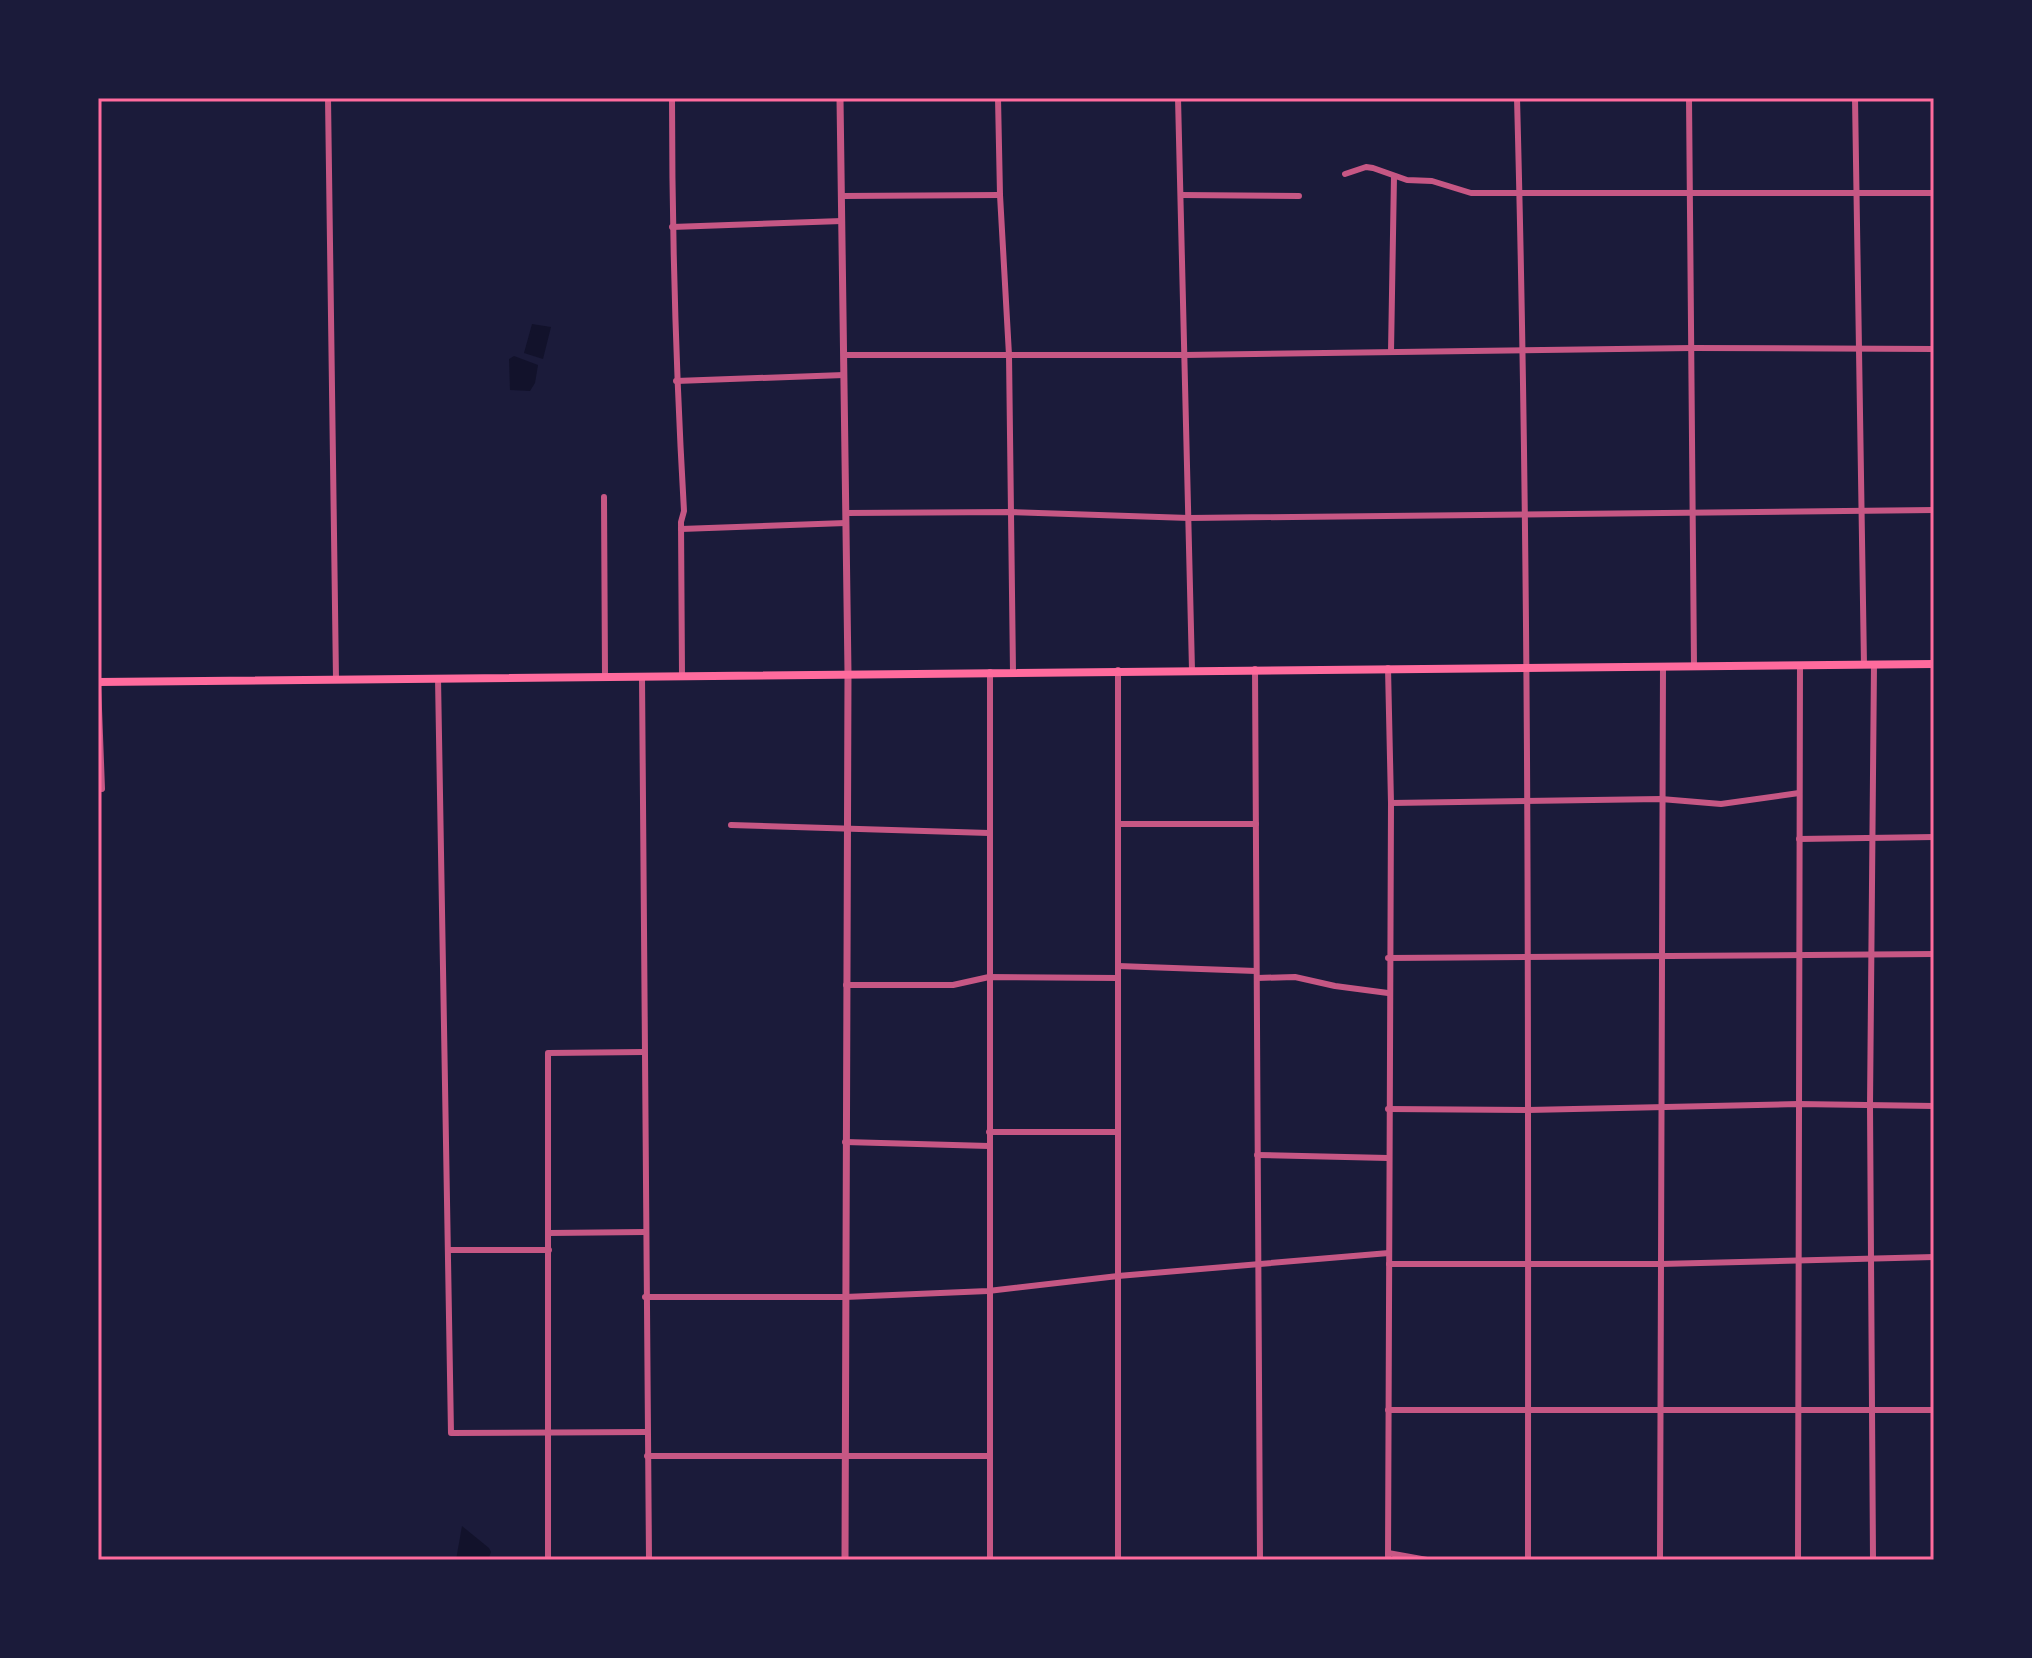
<svg xmlns="http://www.w3.org/2000/svg" width="2032" height="1658" viewBox="0 0 2032 1658" font-family="'Open Sans',sans-serif">
  <style>
    .water { fill: #12122b }
    .lines { fill: none; stroke-linecap: round; stroke-linejoin: round }
    .minor { stroke: #c65784; stroke-width: 6 }
    .tertiary { stroke: #c65784; stroke-width: 7 }
    .secondary { stroke: #ff6b9d; stroke-width: 8 }
    .neatline { fill: none; stroke: #ff6b9d; stroke-width: 3 }
  </style>
  <rect width="100%" height="100%" fill="#1b1b3a"/>
  <g class="water">
    <path d="M532,324l19,3 -8,32 -19,-6z"/>
    <path d="M514,356l24,9 -3,18 -5,8 -20,-1 -1,-31z"/>
    <path d="M462,1526l27,22 2,4 -3,8h-32z"/>
  </g>
  <g class="lines">
    <g class="minor">
      <path d="M328,98l8,581"/>
      <path d="M672,98c0,138 4,275 12,413l-3,11 1,153"/>
      <path d="M998,98l2,97 9,160 4,317"/>
      <path d="M1178,98l14,572"/>
      <path d="M1517,98c13,487 11,975 11,1462"/>
      <path d="M1689,98l5,568"/>
      <path d="M1855,98l9,567"/>
      <path d="M1345,174l21,-7 7,1 34,12 25,1 39,12h463"/>
      <path d="M1181,195l118,1"/>
      <path d="M842,196l158,-1"/>
      <path d="M672,227l170,-6"/>
      <path d="M1391,352l3,-176"/>
      <path d="M844,355h341l507,-7 242,1"/>
      <path d="M676,381l168,-6"/>
      <path d="M604,497l1,179"/>
      <path d="M846,513l165,-1 178,6 745,-8"/>
      <path d="M681,529l165,-6"/>
      <path d="M1388,668l3,135 -3,757"/>
      <path d="M1255,669l5,891"/>
      <path d="M642,676l7,884"/>
      <path d="M438,678l13,755 195,-1"/>
      <path d="M98,682l4,107"/>
      <path d="M1391,803l270,-4 60,5 78,-11"/>
      <path d="M1118,824h138"/>
      <path d="M731,825l258,8"/>
      <path d="M1799,839l135,-2"/>
      <path d="M1388,958l546,-4"/>
      <path d="M1118,966l138,5"/>
      <path d="M1257,978l38,-1 40,9 53,7"/>
      <path d="M846,985h107l36,-8 129,1"/>
      <path d="M1388,1109l140,1 270,-6 136,2"/>
      <path d="M989,1132h129"/>
      <path d="M845,1142l144,4"/>
      <path d="M1257,1155l131,3"/>
      <path d="M549,1233l96,-1"/>
      <path d="M448,1250h101"/>
      <path d="M1389,1264h272l273,-7"/>
      <path d="M645,1297h200l143,-6 130,-15 271,-23"/>
      <path d="M1388,1410h546"/>
      <path d="M647,1456h342"/>
      <path d="M1388,1553l39,7"/>
      <path d="M548,1560v-507l96,-1"/>
      <path d="M990,1560v-888"/>
      <path d="M1118,1560v-890"/>
      <path d="M1509,1560h127"/>
      <path d="M1660,1560l3,-894"/>
      <path d="M1798,1560l2,-895"/>
      <path d="M1873,1560l-3,-454 4,-442"/>
    </g>
    <path class="tertiary" d="M840,98l8,575 -3,887"/>
    <path class="secondary" d="M98,682l1836,-18"/>
  </g>
  <rect width="2032" height="1658" fill="none" stroke="#1b1b3a" stroke-width="200"/>
  <rect x="100" y="100" width="1832" height="1458" class="neatline"/>
</svg>
